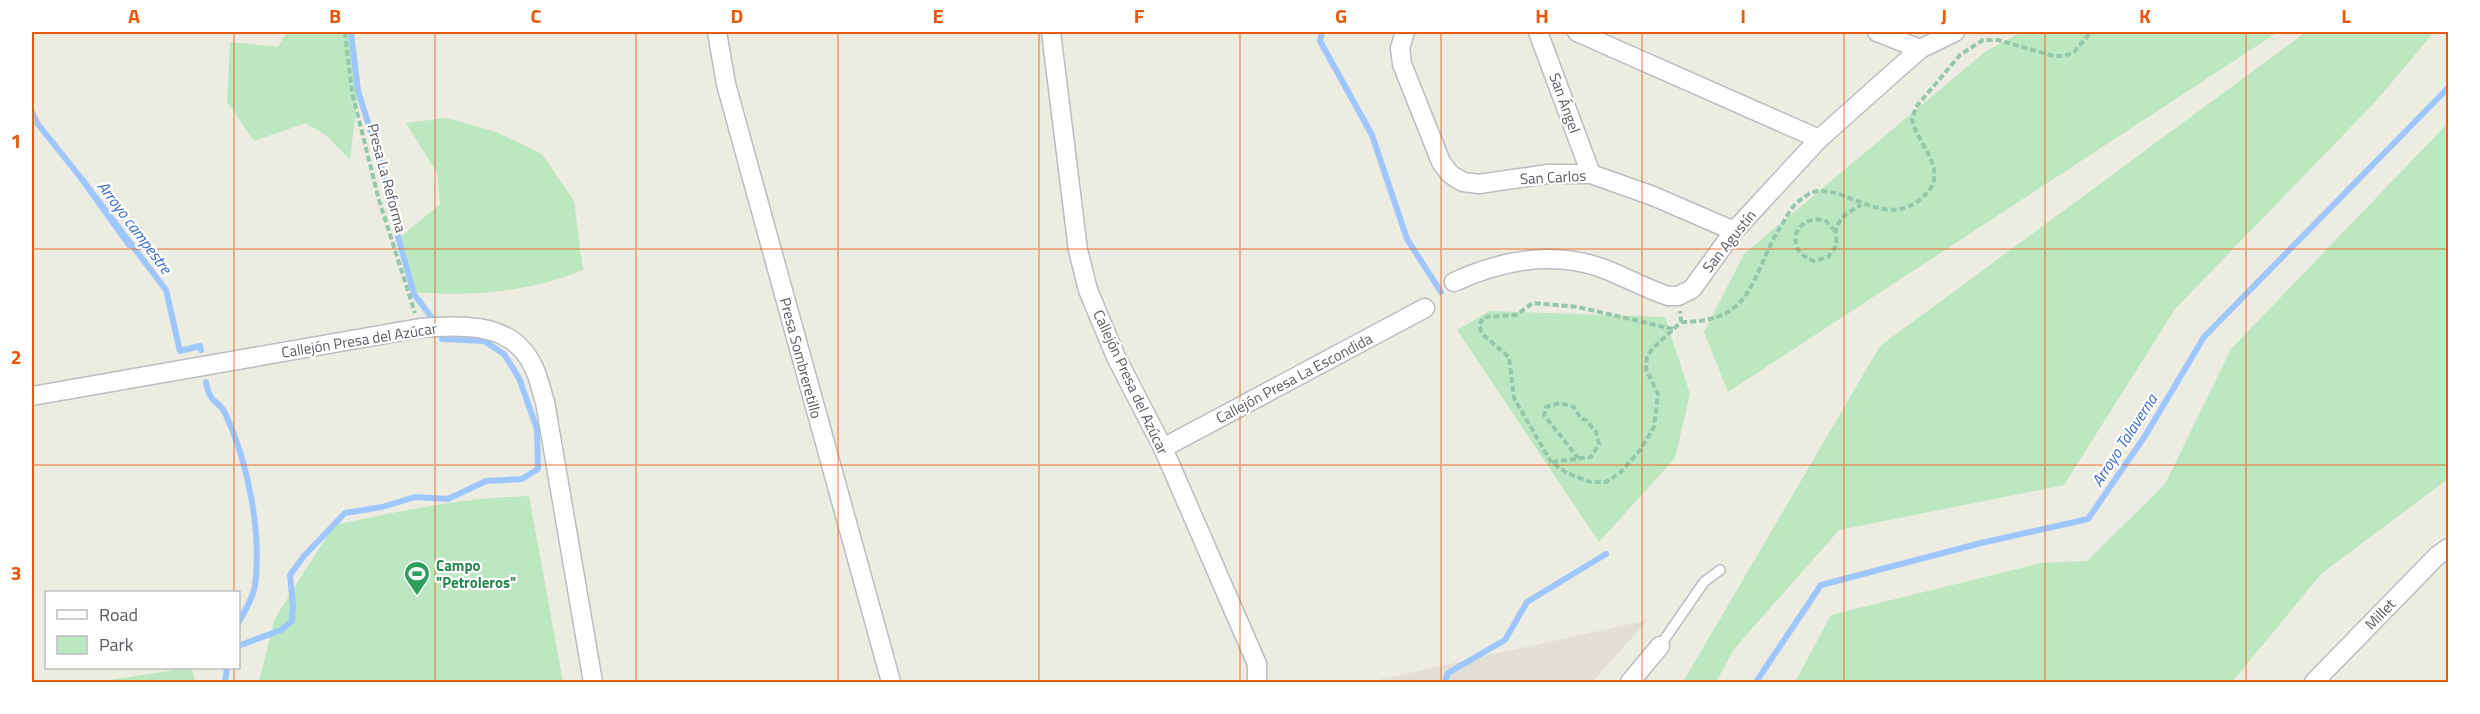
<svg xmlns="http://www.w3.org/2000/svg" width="2480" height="714" viewBox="0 0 2480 714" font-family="'Titillium Web',sans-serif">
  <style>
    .industrial { fill: #e1dfd8 }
    .green { fill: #bbe7c1 }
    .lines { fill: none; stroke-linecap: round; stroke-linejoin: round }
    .stream { stroke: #9fc7ff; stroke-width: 6 }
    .service-casing { stroke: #bbbdc3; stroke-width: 12 }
    .minor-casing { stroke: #bbbdc3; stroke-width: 21 }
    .path { stroke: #93c8aa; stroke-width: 4; stroke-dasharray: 6 3; stroke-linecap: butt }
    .service { stroke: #fff; stroke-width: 9 }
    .minor { stroke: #fff; stroke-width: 18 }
    .grid { fill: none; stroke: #e8590c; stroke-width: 1.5; stroke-opacity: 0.55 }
    .labels { text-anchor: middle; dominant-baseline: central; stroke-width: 4.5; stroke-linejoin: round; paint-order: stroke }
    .street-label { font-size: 15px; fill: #595c63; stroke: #fff }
    .leisure-label { font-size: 15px; font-weight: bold; fill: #27864d; stroke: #fff; text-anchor: start }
    .water-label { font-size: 16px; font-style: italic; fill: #3a6bca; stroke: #fff }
    .neatline { fill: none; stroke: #e8590c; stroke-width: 2 }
    .grid-label { font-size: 20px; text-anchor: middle; font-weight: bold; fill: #e8590c }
  </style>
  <rect width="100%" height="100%" fill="#edece0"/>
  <path class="industrial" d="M1648,620l-56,62h-223z"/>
  <g class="green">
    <path d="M287,32h64l7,59 -8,69 -23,-24 -21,-13 -52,18 -27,-39 3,-60 48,5z"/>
    <path d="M2022,32h256l-550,360 -24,-60 40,-78 242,-203z"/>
    <path d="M2306,32h128l-58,69 -201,208 -111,176 -225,45 -105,119 -18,33h-33l197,-336z"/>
    <path d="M446,118l50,14 46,22 32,47 9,69c-53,22 -112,27 -169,22l-16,-53 42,-35 -3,-31 -31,-50z"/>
    <path d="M2448,123v356l-126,94 -90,109h-437l36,-67 210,-52 46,-2 78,-77 66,-135z"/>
    <path d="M1490,311l175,6 25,77 -15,64 -76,84 -142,-212z"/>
    <path d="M529,496l34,186h-304l16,-64 59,-93c68,-14 124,-27 195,-29z"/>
    <path d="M189,668h3l3,14h-99z"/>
  </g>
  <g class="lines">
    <g class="stream">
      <path d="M351,32l7,59 21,66 18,76 17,61 18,24"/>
      <path d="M1322,32l-2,9 52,94 35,104 34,53"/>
      <path d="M32,112l5,11 44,55"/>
      <path d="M129,245l-48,-67 85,112 14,61 20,-5 1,4"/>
      <path d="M206,382c4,24 13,17 20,33 22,48 36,118 29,171 -2,12 -11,26 -17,38"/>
      <path d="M238,646l43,-16 11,-9 1,-15 -3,-31 14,-19 41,-43 37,-6 33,-10 33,2 38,-18 36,-2 16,-10 -1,-40 -18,-51 -15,-24 -20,-13 -42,-2"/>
      <path d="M225,682l2,-14"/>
      <path d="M1445,682l3,-9 57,-33 22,-38 79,-48"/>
      <path d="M1756,682l65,-97 160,-42 107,-24 57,-83 59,-99 244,-249"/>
    </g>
    <defs>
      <path id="service" d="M1660,646l44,-64 16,-12"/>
      <g id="minor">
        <path d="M717,32l9,52 165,598"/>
        <path d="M1051,32l27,218 10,40 28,67 47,91 94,216v18"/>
        <path d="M1405,32l-5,16 2,16 39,98 9,12 13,8 16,2 69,-10h43l62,22 81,35"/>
        <path d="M1538,32l53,142"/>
        <path d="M1577,32l242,107"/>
        <path d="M1877,32l43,17"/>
        <path d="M1454,282c46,-21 94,-31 145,-15 23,8 45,21 69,29h10l14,-7 42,-58 85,-92 101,-90 35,-17"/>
        <path d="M32,396l388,-68c42,-2 91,-8 113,38 6,11 8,24 12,36l48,280"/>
        <path d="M1163,448l262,-140"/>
        <path d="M1630,682l30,-36"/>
        <path d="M2314,682l123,-126 11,-8"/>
      </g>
    </defs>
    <use href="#service" class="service-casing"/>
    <use href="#minor" class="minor-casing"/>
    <g class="path">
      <path d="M345,32l7,60 27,108 36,113"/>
      <path d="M1835,231l-9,-10c-14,-4 -24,0 -30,13 -2,14 4,22 18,27l14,-4 8,-11c1,-5 -1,-11 0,-16 2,-12 15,-20 25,-25"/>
      <path d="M1681,322c77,0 68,-48 102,-99 4,-7 9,-17 16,-22 6,-4 12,-10 20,-10 32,-2 71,41 107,3 24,-24 -10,-51 -14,-75l4,-12 44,-52 23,-15h15l56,16h10l10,-4 17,-20"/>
      <path d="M1673,329l-95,-22 -45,-4 -17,12 -32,2 -5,8 3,9 27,23 5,41 37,64 16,11 23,9h16l14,-9 21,-24 13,-22 4,-33 -12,-25 1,-12 5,-8 29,-27 -1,-11"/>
      <path d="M1552,462l39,-5 8,-13 -3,-12 -10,-12 -5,-1 -7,-12 -14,-4 -14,4 -2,8 34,43"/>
    </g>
    <use href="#service" class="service"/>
    <use href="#minor" class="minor"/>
  </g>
  <path class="grid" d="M234,32v560M435,32v650M636,32v650M838,32v650M1039,32v650M1240,32v650M1441,32v650M1642,32v650M1844,32v650M2045,32v650M2246,32v650M32,249h2416M32,465h2416M234,668v14"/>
  <defs>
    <symbol id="stadium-pin" viewBox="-11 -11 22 30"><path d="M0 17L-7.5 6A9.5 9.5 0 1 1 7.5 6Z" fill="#2e9e5b" stroke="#fff"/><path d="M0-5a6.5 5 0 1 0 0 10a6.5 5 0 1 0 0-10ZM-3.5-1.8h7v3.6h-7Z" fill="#fff"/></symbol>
  </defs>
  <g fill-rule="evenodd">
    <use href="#stadium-pin" x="402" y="559" width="30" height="40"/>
  </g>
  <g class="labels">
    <g class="street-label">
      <text transform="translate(1565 103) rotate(70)">San Ángel</text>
      <text transform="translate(1553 177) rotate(-3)">San Carlos</text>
      <text transform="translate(387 178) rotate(75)">Presa La Reforma</text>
      <text transform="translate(1729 241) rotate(-51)">San Agustín</text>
      <text transform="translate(359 340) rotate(-9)">Callejón Presa del Azúcar</text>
      <text transform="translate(801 358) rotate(75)">Presa Sombreretillo</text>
      <text transform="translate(1294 378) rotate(-28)">Callejón Presa La Escondida</text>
      <text transform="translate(1131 382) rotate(65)">Callejón Presa del Azúcar</text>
      <text transform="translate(2380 614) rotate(-46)">Millet</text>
    </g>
    <g class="leisure-label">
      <text x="436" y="565">Campo<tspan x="436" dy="17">"Petroleros"</tspan></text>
    </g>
    <g class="water-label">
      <text transform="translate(135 227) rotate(53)">Arroyo campestre</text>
      <text transform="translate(2124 440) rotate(-57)">Arroyo Talaverna</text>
    </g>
  </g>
  <rect width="2480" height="714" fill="none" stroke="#ffffff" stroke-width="66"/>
  <rect x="45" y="591" width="195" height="78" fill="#ffffff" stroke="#bdbec1" stroke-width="1.5"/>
  <rect x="57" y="610" width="30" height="9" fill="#ffffff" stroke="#bdbec1" stroke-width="1.5"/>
  <text x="99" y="621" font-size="18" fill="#595c63">Road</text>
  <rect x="57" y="636" width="30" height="18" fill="#bbe7c1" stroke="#bdbec1" stroke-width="1.5"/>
  <text x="99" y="651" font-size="18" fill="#595c63">Park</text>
  <rect x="33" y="33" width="2414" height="648" class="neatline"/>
  <g class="grid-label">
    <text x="134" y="23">A</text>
    <text x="335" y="23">B</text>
    <text x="536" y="23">C</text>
    <text x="737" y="23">D</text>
    <text x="938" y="23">E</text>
    <text x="1139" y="23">F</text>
    <text x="1341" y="23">G</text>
    <text x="1542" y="23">H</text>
    <text x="1743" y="23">I</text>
    <text x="1944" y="23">J</text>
    <text x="2145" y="23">K</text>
    <text x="2346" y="23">L</text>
    <text x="16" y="148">1</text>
    <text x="16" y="364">2</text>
    <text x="16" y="580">3</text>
  </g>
</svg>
